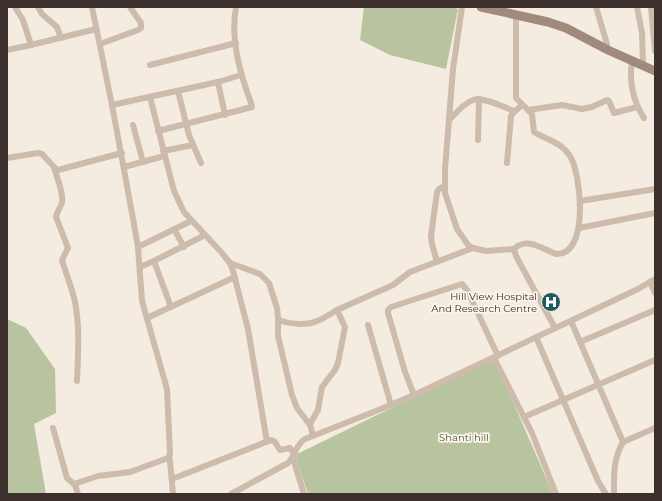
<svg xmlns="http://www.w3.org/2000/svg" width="662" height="501" viewBox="0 0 662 501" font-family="Montserrat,sans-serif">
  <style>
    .green { fill: #b8c4a0 }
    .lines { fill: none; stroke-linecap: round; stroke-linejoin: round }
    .minor { stroke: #cdbbac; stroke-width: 6 }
    .secondary { stroke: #a18a7d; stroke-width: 9 }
    .labels { text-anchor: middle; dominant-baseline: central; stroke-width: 3.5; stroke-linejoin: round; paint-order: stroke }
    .poi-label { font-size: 10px; fill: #3b302b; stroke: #fbf5ee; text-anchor: end }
    .park-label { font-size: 10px; fill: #4a5a2e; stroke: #fbf5ee }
  </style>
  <rect width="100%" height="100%" fill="#f4ebe1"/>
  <g class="green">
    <path d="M364,7h88l6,2 -12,60 -56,-14 -30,-15z"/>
    <path d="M7,319l19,9 29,41 1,44 -22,11 12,70h-39z"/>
    <path d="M494,358l59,136h-245l-13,-39z"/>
  </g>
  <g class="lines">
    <g class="minor">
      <path d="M38,7l4,7 15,13 4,11"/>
      <path d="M92,7l20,98 20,108 6,34 4,54 25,88 3,64 -1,6"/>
      <path d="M462,7l-9,62 -8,100v24l12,36 12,17 4,2 13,3 28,-2"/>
      <path d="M596,7l11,37"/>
      <path d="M637,7l5,26 1,28"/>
      <path d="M651,7l4,44"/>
      <path d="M516,15v83l16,16 2,18c13,8 27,10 36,24 11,17 20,100 -14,98 -13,-5 -30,-18 -42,-5l2,7 39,72"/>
      <path d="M100,44l38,-14 3,-2v-5l-11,-16"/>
      <path d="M31,45l65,-16"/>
      <path d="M7,50l24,-5 -8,-25 -8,-13"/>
      <path d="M632,61c-3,20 1,40 12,57"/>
      <path d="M150,65l86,-22"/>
      <path d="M218,82l7,33"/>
      <path d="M178,91l11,44 12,28"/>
      <path d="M150,97l24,94 10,21 37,40 9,11 3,8 15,58 19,113"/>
      <path d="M112,105l106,-23 23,-7"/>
      <path d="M528,110l34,-5 20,4 10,-2 15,-7 2,1 5,12 23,-6"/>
      <path d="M449,120c7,-7 15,-17 24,-20 10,-4 32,8 41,11"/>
      <path d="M133,125l10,37"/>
      <path d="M158,131l94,-24 -1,-4c-11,-30 -21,-63 -15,-96"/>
      <path d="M478,140l1,-41"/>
      <path d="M163,151l30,-6"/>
      <path d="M7,158l31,-5 4,1 14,15 2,1 64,-17"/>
      <path d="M507,163l4,-47 2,-3 9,-8"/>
      <path d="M54,167c2,8 10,27 8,35 -1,5 -5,9 -6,15l12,31 -6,12c4,14 10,28 13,42 5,26 3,53 2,79"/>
      <path d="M124,167l40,-11"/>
      <path d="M580,201l75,-12"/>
      <path d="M579,228l76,-15"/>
      <path d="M174,229l10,18"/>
      <path d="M138,247l53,-26"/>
      <path d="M154,261l17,46"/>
      <path d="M437,262l-5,-18 -1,-8 6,-44 2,-3 6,-3"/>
      <path d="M230,263l30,11 9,9 8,25 1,9v19l14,59 5,13 13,17"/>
      <path d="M140,267l14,-6 51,-26"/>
      <path d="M650,282l5,11"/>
      <path d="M147,318l88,-41"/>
      <path d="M278,320c11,4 28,6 39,1 6,-2 13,-7 20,-11"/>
      <path d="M571,321l52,121 32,-14"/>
      <path d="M368,325l23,80"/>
      <path d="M536,337l62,144 8,13"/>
      <path d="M580,342l75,-32"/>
      <path d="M494,358l38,75 24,61"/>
      <path d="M414,395l-9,-23 -17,-59v-3l3,-3 71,-23 5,6 31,66"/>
      <path d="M524,417l131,-57"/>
      <path d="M53,428l14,50 8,7 3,9"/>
      <path d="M313,436l-3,-12 8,-14 4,-23 13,-17 3,-7 7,-36 -8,-17 56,-25 17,-13 63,-24"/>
      <path d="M293,458l11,36"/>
      <path d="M172,479l99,-39 4,2 5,8 10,-2 5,7"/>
      <path d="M74,484l24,-8 32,-4 38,-14 2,3 3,33"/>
      <path d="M231,494l57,-31c8,-8 7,-18 17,-24l76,-30 33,-14 224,-106 17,-10"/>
      <path d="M614,494c0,-20 -1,-34 9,-52"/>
    </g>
    <path class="secondary" d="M481,7l67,15 18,6 42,22 47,21"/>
  </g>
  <defs>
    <symbol id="hospital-disc" viewBox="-11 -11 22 22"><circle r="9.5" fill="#1f5a5e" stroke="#fbf5ee"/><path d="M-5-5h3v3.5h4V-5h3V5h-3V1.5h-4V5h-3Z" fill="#fff"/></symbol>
  </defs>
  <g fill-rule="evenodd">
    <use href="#hospital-disc" x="540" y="291" width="22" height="22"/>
  </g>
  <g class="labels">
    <g class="poi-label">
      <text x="537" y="296">Hill View Hospital<tspan x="537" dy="12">And Research Centre</tspan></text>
    </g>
    <g class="park-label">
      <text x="464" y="437">Shanti hill</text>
    </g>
  </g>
  <rect width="662" height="501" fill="none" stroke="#3b302b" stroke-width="16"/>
</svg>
